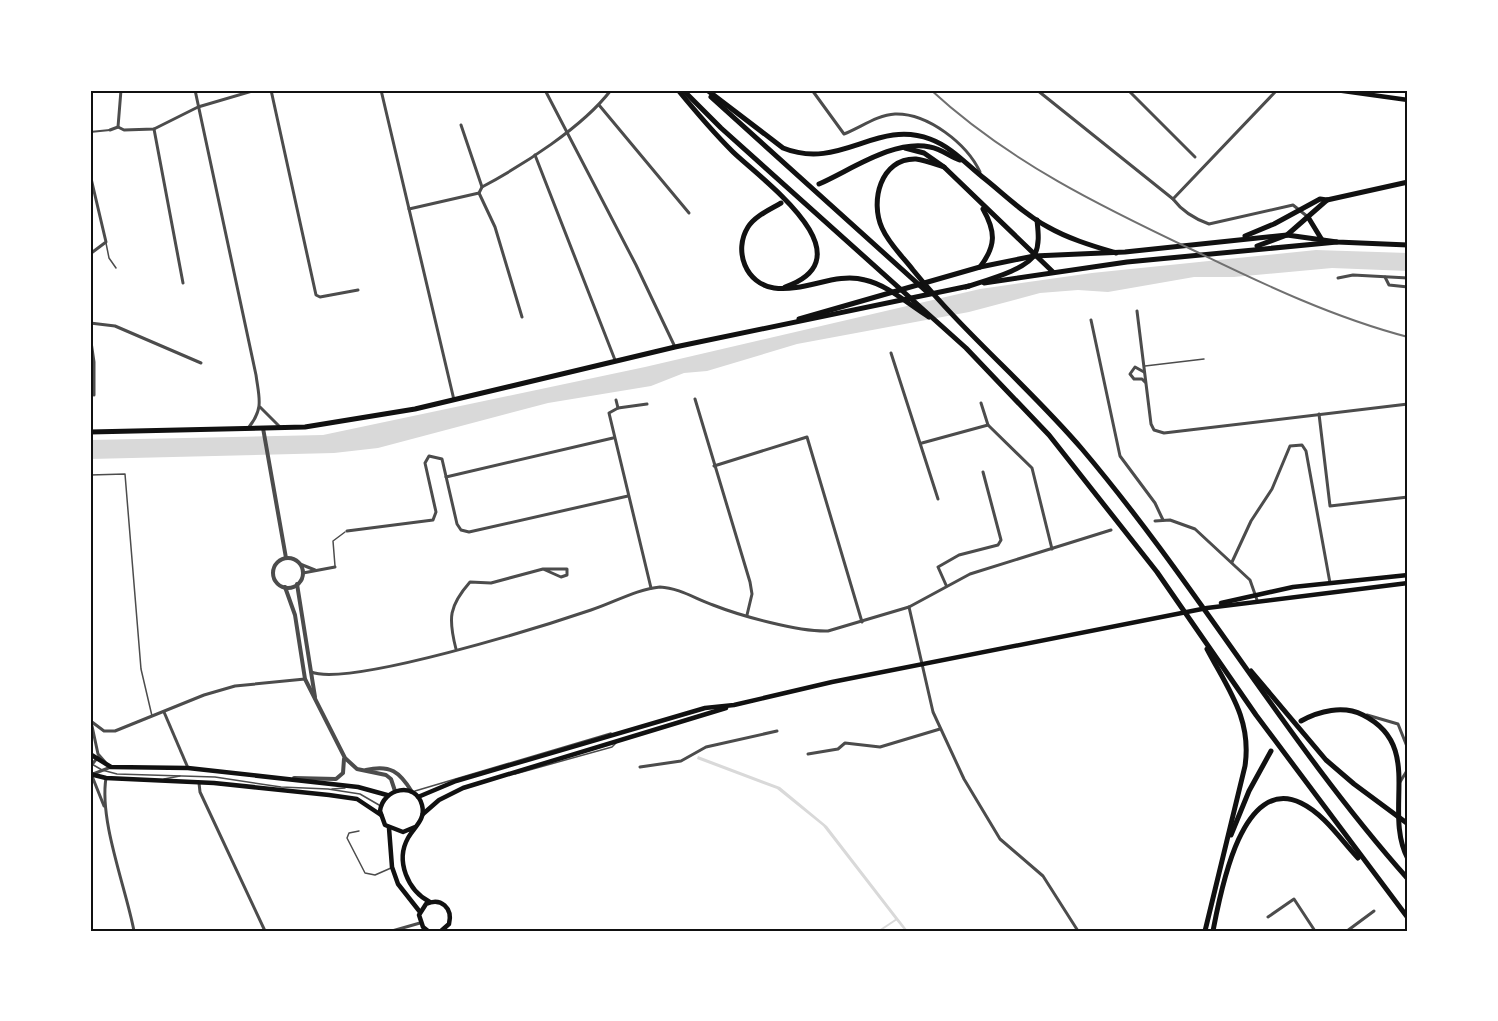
<svg xmlns="http://www.w3.org/2000/svg" width="1498" height="1021" viewBox="0 0 1498 1021" font-family="'Public Sans',sans-serif">
  <style>
    .water { fill: #d9d9d9 }
    .lines { fill: none; stroke-linecap: round; stroke-linejoin: round }
    .stream { stroke: #d9d9d9; stroke-width: 2 }
    .service { stroke: #4c4c4c; stroke-width: 1.5 }
    .pedestrian { stroke: #4c4c4c; stroke-width: 2 }
    .minor { stroke: #4c4c4c; stroke-width: 3 }
    .tertiary { stroke: #4c4c4c; stroke-width: 4 }
    .secondary { stroke: #111; stroke-width: 4.5 }
    .primary { stroke: #111; stroke-width: 5 }
    .trunk { stroke: #111; stroke-width: 5 }
    .rail { stroke: #707070; stroke-width: 2 }
    .neatline { fill: none; stroke: #111; stroke-width: 2 }
  </style>
  <rect width="100%" height="100%" fill="#fff"/>
  <g class="water">
    <path d="M1316,250l92,3v18l-76,-3 -98,9h-40l-86,15 -30,-2 -38,3 -71,19 -172,32 -90,27 -23,2 -33,13 -103,17 -170,45 -44,5 -244,6v-19l233,-5 322,-68 335,-78 112,-16z"/>
    <path d="M698,756l82,31 47,39 81,105h-3l-10,-12 -72,-93 -46,-37 -80,-30z"/>
  </g>
  <g class="lines">
    <path class="stream" d="M879,931l18,-12"/>
    <g class="service">
      <path d="M106,243l3,15 7,10"/>
      <path d="M1145,366l59,-7"/>
      <path d="M90,475l35,-1 16,195 11,47"/>
      <path d="M335,566l-2,-25 12,-9"/>
      <path d="M90,763l12,7 15,4 98,3 66,10 47,2 32,5 19,11"/>
      <path d="M515,774l97,-27 4,-4"/>
      <path d="M164,779l16,-3"/>
      <path d="M332,789l13,-1"/>
      <path d="M415,791l196,-58"/>
      <path d="M359,831l-10,2 -2,5 18,35 10,2 16,-7"/>
    </g>
    <path class="pedestrian" d="M90,132l20,-2"/>
    <g class="minor">
      <path d="M195,90l61,285c3,23 8,33 -7,52"/>
      <path d="M271,90l45,205 4,2 38,-7"/>
      <path d="M381,90l73,310"/>
      <path d="M545,90l91,175 39,82"/>
      <path d="M812,90l32,44c16,-6 33,-19 51,-20 33,-1 72,30 85,58"/>
      <path d="M1037,90l136,109c9,12 22,20 36,25l84,-19 15,12"/>
      <path d="M1128,90l67,67"/>
      <path d="M599,105l90,108"/>
      <path d="M461,125l21,62"/>
      <path d="M118,127l3,-37"/>
      <path d="M154,129l29,154"/>
      <path d="M110,130l8,-3 6,3 30,-1 44,-22 58,-17"/>
      <path d="M535,155l80,205"/>
      <path d="M90,174l16,68 -16,12"/>
      <path d="M479,193l16,34 27,90"/>
      <path d="M1173,199l104,-109"/>
      <path d="M409,209l70,-16 3,-6c41,-22 101,-60 129,-97"/>
      <path d="M1385,277l4,8 19,2"/>
      <path d="M1338,278l15,-3 55,3"/>
      <path d="M1137,311l14,113 3,6 10,3 244,-29"/>
      <path d="M1091,320l29,136 35,47 8,17"/>
      <path d="M90,323l25,3 86,37"/>
      <path d="M90,335l4,27v33"/>
      <path d="M891,353l47,146"/>
      <path d="M1144,372l-9,-5 -5,7 4,5h8l3,3"/>
      <path d="M695,399l55,183 2,12 -5,21"/>
      <path d="M616,400l2,8"/>
      <path d="M981,403l7,22"/>
      <path d="M647,404l-29,4 -9,5 42,175"/>
      <path d="M260,407l20,20"/>
      <path d="M1319,414l11,92 78,-9"/>
      <path d="M922,443l66,-18 44,43 20,81"/>
      <path d="M714,466l93,-29 55,185"/>
      <path d="M446,477l167,-39"/>
      <path d="M1155,521l15,-1 25,9 55,51 7,20"/>
      <path d="M347,531l86,-11 3,-8 -11,-49 4,-7 13,3 15,65 4,6 8,2 159,-36"/>
      <path d="M1232,562l19,-41 21,-32 18,-43 12,-1 4,6 24,132"/>
      <path d="M300,564l15,6"/>
      <path d="M303,573l32,-6"/>
      <path d="M946,585l-8,-18 21,-12 39,-10 3,-5 -18,-68"/>
      <path d="M909,607l24,105 31,67 36,60 43,37 35,55"/>
      <path d="M456,649c-8,-31 -7,-43 14,-67l21,1 52,-14 18,8 6,-2v-6h-24"/>
      <path d="M311,672c39,15 233,-46 280,-62 22,-7 46,-21 69,-23 19,1 36,12 53,18 28,11 86,27 115,26l81,-24 61,-33 141,-44"/>
      <path d="M164,712l24,56"/>
      <path d="M1367,715l31,9 10,25"/>
      <path d="M92,722l12,9h11l89,-36 31,-9 70,-7"/>
      <path d="M92,726l6,28 7,8"/>
      <path d="M808,754l30,-5 7,-6 35,4 60,-18"/>
      <path d="M90,767l8,-10"/>
      <path d="M640,767l41,-6 25,-14 71,-16"/>
      <path d="M90,771l14,35"/>
      <path d="M93,774l18,-7"/>
      <path d="M106,778c-7,43 20,110 28,153"/>
      <path d="M1400,782l8,-13"/>
      <path d="M199,783l1,9 65,139"/>
      <path d="M1268,917l26,-18 21,32"/>
      <path d="M392,931l28,-8"/>
      <path d="M1347,931l27,-20"/>
    </g>
    <g class="tertiary">
      <path d="M263,428l23,130"/>
      <circle cx="288" cy="573" r="15"/>
      <path d="M297,584l18,113"/>
      <path d="M285,587l10,28 10,64 40,79 12,11 29,6 5,4 4,12"/>
      <path d="M366,770c24,-6 34,2 46,22"/>
      <path d="M294,778l42,1 7,-6 1,-14"/>
    </g>
    <g class="secondary">
      <path d="M1336,90l72,10"/>
      <path d="M1221,603l72,-16 115,-12"/>
      <path d="M90,754l21,13 77,1 170,19 29,8"/>
      <path d="M90,774l16,4 108,5 115,12 28,4 24,16"/>
      <path d="M418,797l38,-16 249,-73 29,-3 98,-23 375,-74 201,-25"/>
      <path d="M423,814l16,-14 24,-12 263,-80"/>
      <path d="M415,827l-12,5 -18,-7 -5,-14c3,-23 36,-30 42,-6 4,15 -8,22 -14,33 -13,23 0,53 22,64"/>
      <path d="M389,828l3,39 6,17 22,28"/>
      <path d="M428,931l-5,-4 -4,-12 7,-11c15,-7 27,4 23,20l-8,7"/>
    </g>
    <g class="primary">
      <path d="M1308,217l14,23"/>
      <path d="M1245,236l29,-12 46,-25 7,1 81,-18"/>
      <path d="M1257,246l30,-11 40,-35"/>
      <path d="M984,283l143,-21 210,-20"/>
      <path d="M799,319l181,-52 54,-11 91,-4 162,-17 50,7 71,3"/>
      <path d="M90,432l215,-5 110,-18 260,-62 294,-61"/>
    </g>
    <g class="trunk">
      <path d="M678,90c18,22 35,42 55,62 28,27 138,105 52,135"/>
      <path d="M683,90l38,38 245,220 83,87 108,137 99,143 152,203"/>
      <path d="M707,90l76,58c57,23 93,-29 147,-9 22,8 37,26 55,40 20,16 40,36 63,48 21,12 45,19 68,26"/>
      <path d="M711,97l216,195"/>
      <path d="M905,148l19,5 20,14 109,105"/>
      <path d="M944,167c-9,-3 -19,-7 -28,-8 -36,-1 -46,43 -34,69 7,16 21,29 31,42 52,64 116,117 169,179 116,137 206,295 326,430"/>
      <path d="M819,184c32,-14 75,-45 111,-37 12,2 20,10 30,13"/>
      <path d="M781,203c-12,7 -26,13 -33,24 -15,24 -2,57 26,61 32,4 61,-16 91,-8 23,5 44,25 64,37"/>
      <path d="M980,267c16,-21 16,-35 3,-58"/>
      <path d="M966,287c17,-6 61,-17 69,-33 5,-11 3,-23 2,-34"/>
      <path d="M1251,671l75,89 28,24 54,40"/>
      <path d="M1301,721c18,-10 42,-16 62,-6 62,31 19,95 45,144"/>
      <path d="M1231,835l18,-44 22,-40"/>
      <path d="M1205,931l40,-165c7,-47 -17,-77 -38,-117"/>
      <path d="M1213,931c7,-36 28,-157 88,-128 23,11 40,37 57,55"/>
    </g>
    <path class="rail" d="M931,90c78,72 171,117 266,162 68,33 138,66 211,85"/>
  </g>
  <rect width="1498" height="1021" fill="none" stroke="#ffffff" stroke-width="183"/>
  <rect x="92" y="92" width="1314" height="838" class="neatline"/>
</svg>
